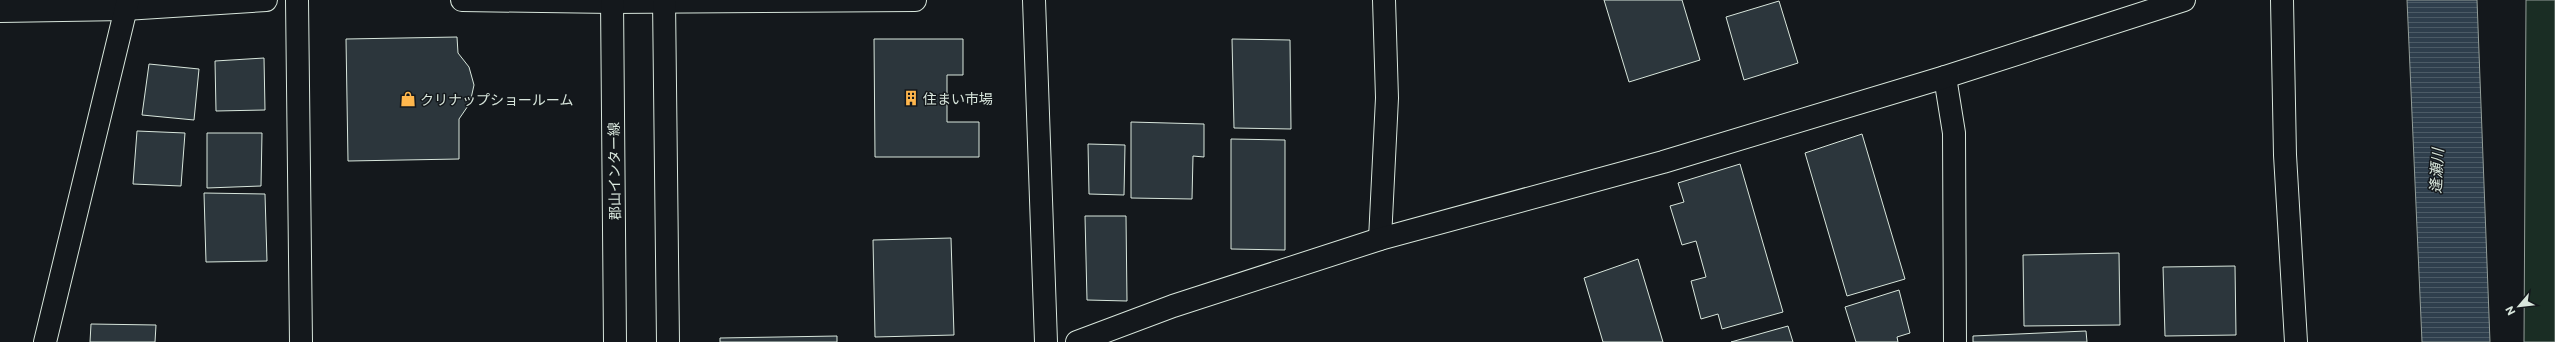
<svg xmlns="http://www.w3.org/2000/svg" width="2555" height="342" viewBox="0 0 2555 342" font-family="Commissioner,'Noto Sans JP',sans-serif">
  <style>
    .green { fill: #1a2d24; stroke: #939e99 }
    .water { fill: url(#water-rules); stroke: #939e99 }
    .building { fill: #2c363c; stroke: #d8e6dc }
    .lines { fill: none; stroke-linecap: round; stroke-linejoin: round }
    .street-casing { stroke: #d8e6dc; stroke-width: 24 }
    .secondary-casing { stroke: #d8e6dc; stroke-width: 24 }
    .street { stroke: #14181c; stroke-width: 22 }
    .secondary { stroke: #14181c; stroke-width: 22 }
    .labels { text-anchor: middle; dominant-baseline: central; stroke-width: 3; stroke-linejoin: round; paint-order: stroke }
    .poi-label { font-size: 14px; fill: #d8e6dc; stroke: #14181c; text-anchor: start }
    .street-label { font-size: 14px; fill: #d8e6dc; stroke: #14181c }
    .water-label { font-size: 15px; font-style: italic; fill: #d8e6dc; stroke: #14181c }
  </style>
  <defs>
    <pattern id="water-rules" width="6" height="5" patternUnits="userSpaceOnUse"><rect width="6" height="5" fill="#2f3f4d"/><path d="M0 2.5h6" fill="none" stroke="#4c5b66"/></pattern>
  </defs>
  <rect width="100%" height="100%" fill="#14181c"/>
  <path class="green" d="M2526,0h29v342h-31z"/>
  <path class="water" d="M2407,0h70l13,342h-68z"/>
  <g class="building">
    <path d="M1604,0h78l18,60 -71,22z"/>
    <path d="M1779,1l19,62 -54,17 -18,-63z"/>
    <path d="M457,37l1,16 11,14 5,18 -4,18 -11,16v40l-111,2 -2,-122z"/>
    <path d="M874,39h89v36h-16v47h32v35h-104z"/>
    <path d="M1232,39l58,1 1,89 -57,-1z"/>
    <path d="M264,58l1,52 -49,1 -1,-50z"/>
    <path d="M149,64l50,5 -5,51 -52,-5z"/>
    <path d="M1131,122l73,2v33l-11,-1 -1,43 -61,-1z"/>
    <path d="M137,131l48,2 -4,53 -48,-2z"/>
    <path d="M207,133h55l-1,53 -54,2z"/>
    <path d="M1862,134l43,145 -58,17 -42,-143z"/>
    <path d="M1231,139l54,1v110l-54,-1z"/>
    <path d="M1088,144l37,1 -1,50 -35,-1z"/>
    <path d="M1740,164l43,148 -61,17 -4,-15 -17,5 -10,-38 15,-4 -10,-36 -14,4 -12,-39 14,-4 -6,-19z"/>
    <path d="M204,193l61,1 2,67 -61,1z"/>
    <path d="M1085,216h41l1,85 -40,-1z"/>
    <path d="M951,238l3,97 -79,2 -2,-97z"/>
    <path d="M2119,253l1,72 -96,1 -1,-71z"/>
    <path d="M1638,259l25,83h-60l-19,-64z"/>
    <path d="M2235,266l1,69 -71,1 -2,-69z"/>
    <path d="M1899,290l11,43 -13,4 1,5h-42l-11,-35z"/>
    <path d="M91,324l65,1 -1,17h-65z"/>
    <path d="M1788,326l5,16h-62z"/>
    <path d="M2086,331l1,11h-114v-6z"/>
    <path d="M837,336v6h-117v-4z"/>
  </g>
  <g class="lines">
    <defs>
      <g id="street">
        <path d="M297,0l4,342"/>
        <path d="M462,0l150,2 303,-2"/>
        <path d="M1034,0l12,342"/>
        <path d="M2282,0l3,155 11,187"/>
        <path d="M0,11l125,-2 141,-9"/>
        <path d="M1945,77l9,56 1,209"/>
        <path d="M1380,239l7,-141 -3,-98"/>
        <path d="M1077,342l96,-36 207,-67 283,-77 282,-85 239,-77"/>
      </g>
      <g id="secondary">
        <path d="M612,0l3,342"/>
        <path d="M664,0l4,342"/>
        <path d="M45,342l83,-342"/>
      </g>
    </defs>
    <use href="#street" class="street-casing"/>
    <use href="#secondary" class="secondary-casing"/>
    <use href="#street" class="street"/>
    <use href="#secondary" class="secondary"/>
  </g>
  <defs>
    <symbol id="building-bare" viewBox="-9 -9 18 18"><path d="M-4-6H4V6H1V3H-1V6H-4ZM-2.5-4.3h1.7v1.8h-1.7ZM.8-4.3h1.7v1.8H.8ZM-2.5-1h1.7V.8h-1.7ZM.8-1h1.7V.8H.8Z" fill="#ffb74d" stroke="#14181c" stroke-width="2.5" paint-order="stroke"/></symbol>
    <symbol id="shop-bare" viewBox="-9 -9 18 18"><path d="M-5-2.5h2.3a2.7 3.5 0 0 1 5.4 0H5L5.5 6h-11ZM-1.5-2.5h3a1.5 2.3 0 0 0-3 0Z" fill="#ffb74d" stroke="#14181c" stroke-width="2.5" paint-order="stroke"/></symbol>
  </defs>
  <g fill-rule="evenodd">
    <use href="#building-bare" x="900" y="87" width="22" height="22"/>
    <use href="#shop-bare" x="397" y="88" width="22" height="22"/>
  </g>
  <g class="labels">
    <g class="poi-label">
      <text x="923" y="98">住まい市場</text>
      <text x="420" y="99">クリナップショールーム</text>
    </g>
    <g class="street-label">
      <text transform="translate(614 171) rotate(-91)">郡山インター線</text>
    </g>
    <g class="water-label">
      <text transform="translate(2436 171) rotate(-87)">逢瀬川</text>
    </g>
  </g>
  <g transform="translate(2519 306) rotate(242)" stroke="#14181c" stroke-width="3" paint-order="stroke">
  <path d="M0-3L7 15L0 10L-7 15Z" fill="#d8e6dc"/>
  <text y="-6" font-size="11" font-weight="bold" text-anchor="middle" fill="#d8e6dc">N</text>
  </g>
</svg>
